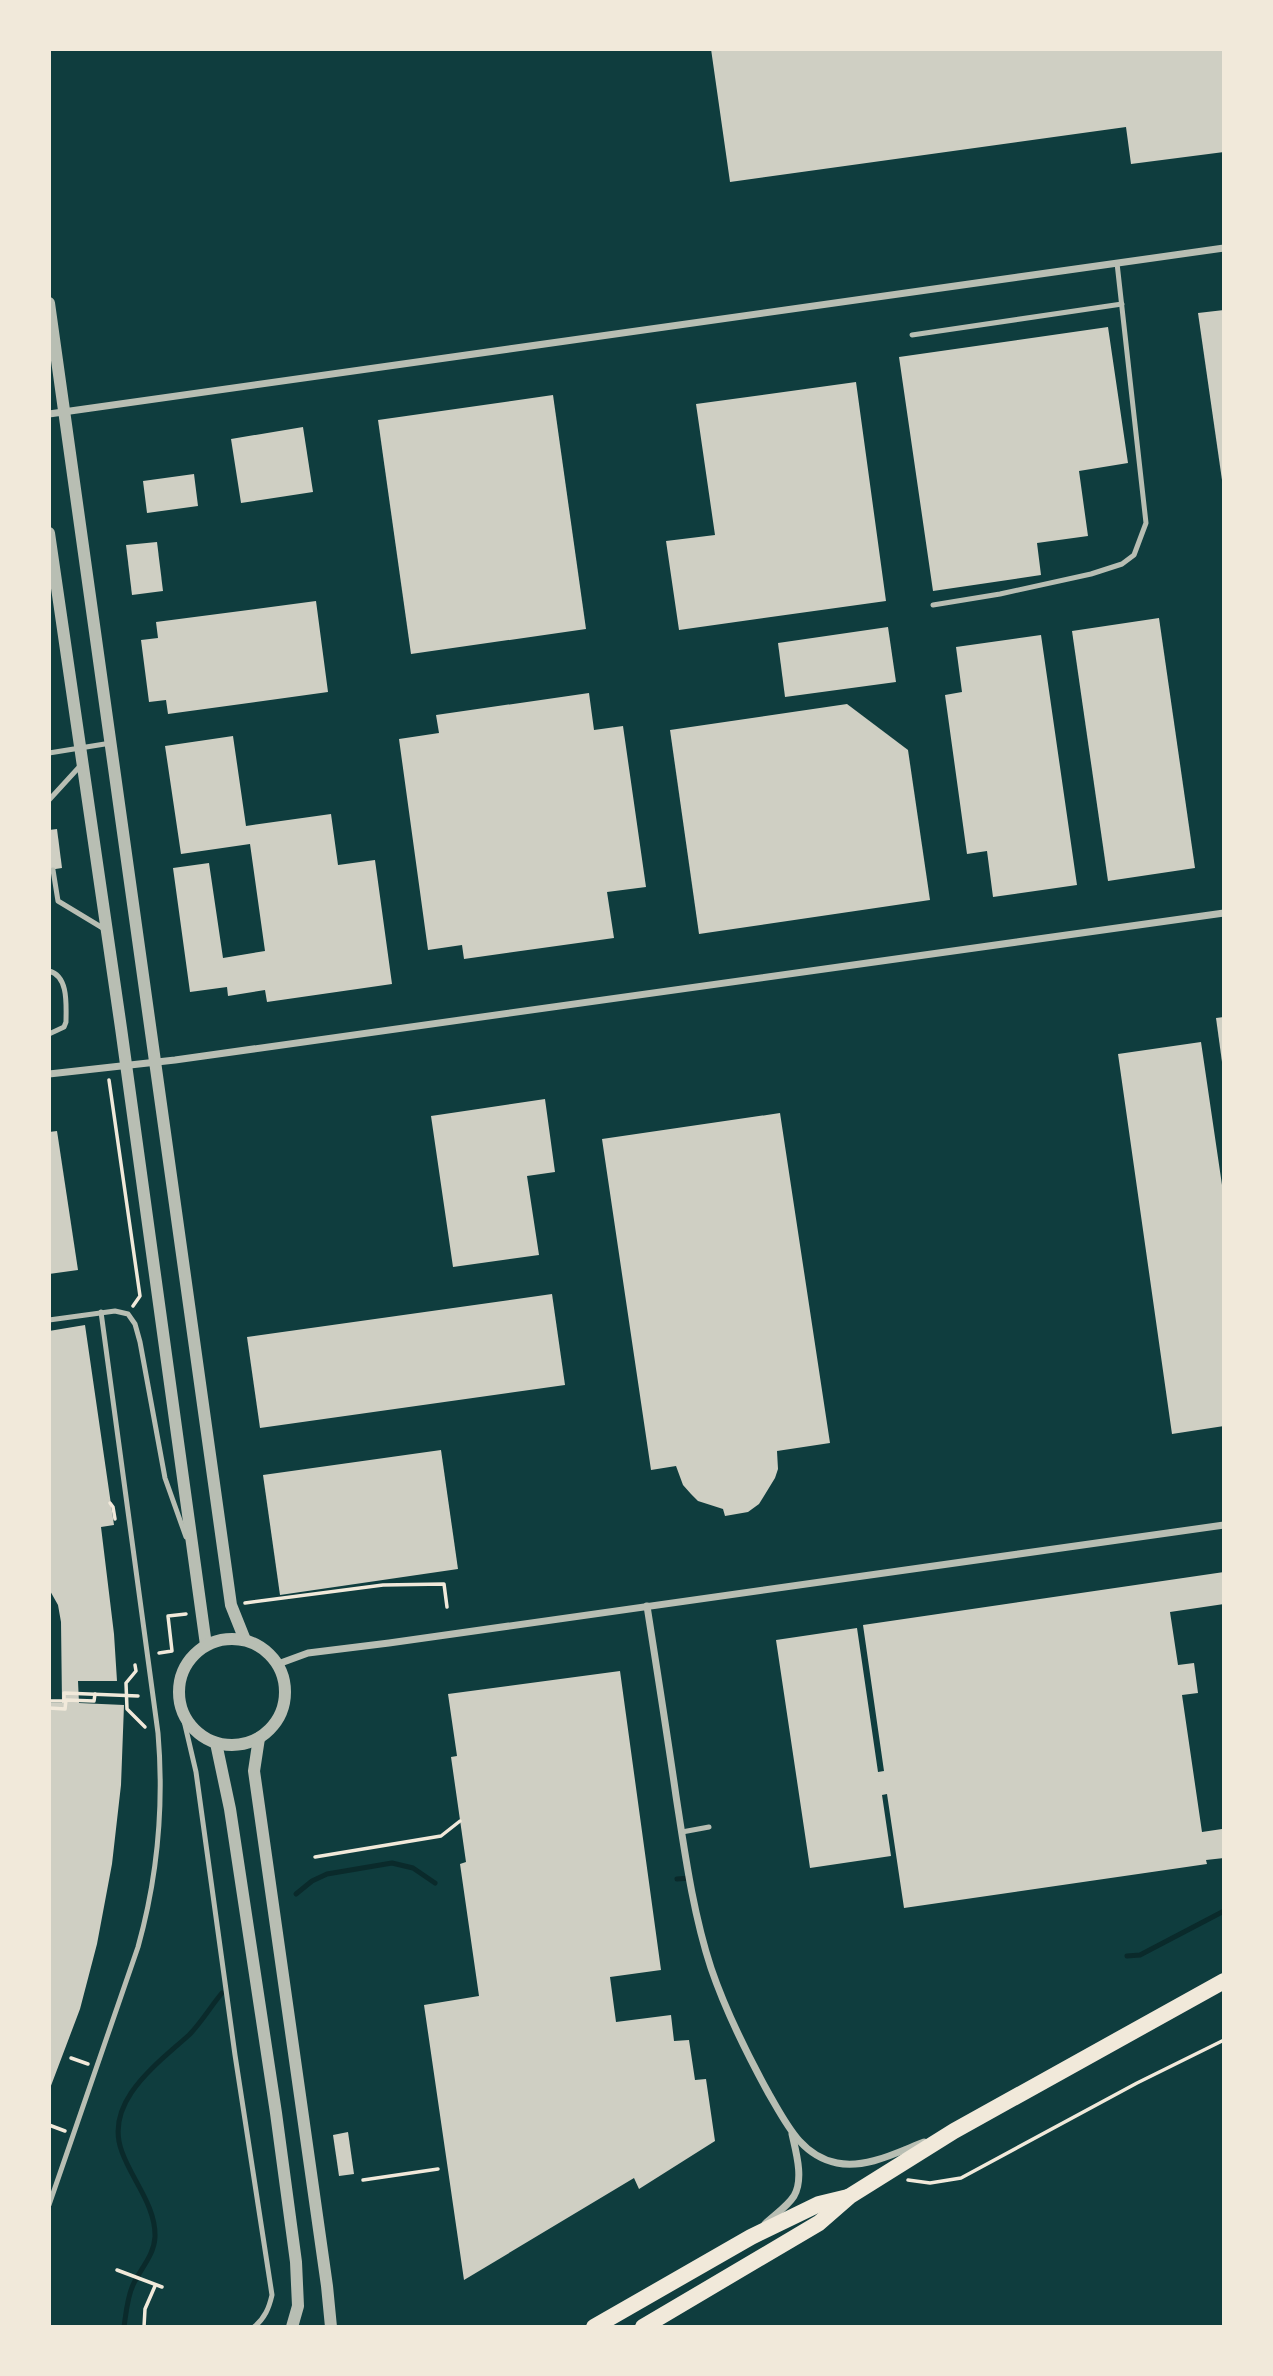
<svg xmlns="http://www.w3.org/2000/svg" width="1273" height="2376" viewBox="0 0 1273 2376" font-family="'Source Serif 4',serif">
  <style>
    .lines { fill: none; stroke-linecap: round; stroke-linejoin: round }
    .stream { stroke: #0a2a2b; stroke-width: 5 }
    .building { fill: #cfcfc3 }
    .path { stroke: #f1e9da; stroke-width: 3.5 }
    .service { stroke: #b8beb3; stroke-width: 5 }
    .minor { stroke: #b8beb3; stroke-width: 7 }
    .tertiary { stroke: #b8beb3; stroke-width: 12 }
    .primary { stroke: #f1e9da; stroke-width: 16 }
  </style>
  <rect width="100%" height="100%" fill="#0f3d3e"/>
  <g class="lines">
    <g class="stream">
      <path d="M677,1879l13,-1"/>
      <path d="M296,1894l16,-13 15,-7 65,-11 21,5 22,15"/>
      <path d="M1127,1956l13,-1 84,-44"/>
      <path d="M124,2327c2,-13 3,-29 9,-42 7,-16 21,-29 22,-48 1,-31 -23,-57 -33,-85 -19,-50 35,-88 67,-117 12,-12 22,-29 33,-42"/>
    </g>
  </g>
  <g class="building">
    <path d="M711,49h513v103l-93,12 -5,-37 -396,55z"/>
    <path d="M1224,310v170h-2l-24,-167z"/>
    <path d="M1108,327l20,136 -49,8 9,65 -51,7 4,32 -108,16 -34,-234z"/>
    <path d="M856,382l30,219 -207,29 -13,-89 49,-6 -19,-131z"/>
    <path d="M553,395l33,234 -175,25 -33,-234z"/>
    <path d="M303,427l10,65 -72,11 -10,-64z"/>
    <path d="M194,474l4,32 -51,7 -4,-32z"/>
    <path d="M157,542l6,49 -31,4 -6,-50z"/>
    <path d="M316,601l12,91 -160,22 -2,-14 -17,2 -8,-62 17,-2 -2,-16z"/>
    <path d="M1159,618l36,250 -87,13 -36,-250z"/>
    <path d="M888,627l8,55 -111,15 -7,-54z"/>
    <path d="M1041,635l36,250 -84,12 -6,-46 -20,3 -22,-159 17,-3 -6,-45z"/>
    <path d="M589,693l5,37 29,-4 23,161 -39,5 7,46 -150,21 -2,-14 -34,5 -29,-211 40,-6 -3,-18z"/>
    <path d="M847,704l61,46 22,150 -231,34 -29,-204z"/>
    <path d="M233,736l13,90 85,-12 7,51 37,-5 17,124 -125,18 -2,-12 -37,6 -1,-9 -37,5 -17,-124 36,-5 14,95 42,-7 -15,-107 -69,10 -16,-108z"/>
    <path d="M57,829l5,39 -13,2v-40z"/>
    <path d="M1224,1017v45h-2l-6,-44z"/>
    <path d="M1201,1042l21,143h2v241l-52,8 -54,-380z"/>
    <path d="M545,1099l10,73 -28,4 12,79 -86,12 -22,-151z"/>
    <path d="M780,1113l50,330 -53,8 1,18 -3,9 -16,26 -11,8 -23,4 -2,-7 -25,-8 -7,-7 -8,-9 -7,-19 -25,4 -49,-331z"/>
    <path d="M57,1131l21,139 -29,4v-142z"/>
    <path d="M552,1294l13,91 -305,43 -13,-91z"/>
    <path d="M85,1325l29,200 -13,2 13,107 3,47h-39l1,22 45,2 -3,80 -9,79 -15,80 -17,65 -31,82v-388h13l-1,-81 -3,-17 -9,-16v-258z"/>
    <path d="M441,1450l17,119 -178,26 -17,-120z"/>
    <path d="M1224,1572v32l-54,8 8,53 16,-2 4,30 -16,2 20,137 20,-3 2,29 -18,2 1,4 -303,44 -17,-114 -5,1 9,61 -81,12 -34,-228 81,-12 21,144 6,-1 -21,-146z"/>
    <path d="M620,1671l41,299 -51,7 6,45 55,-7 3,26 15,-1 6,40 11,-1 9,62 -76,48 -5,-11 -170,102 -40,-275 55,-9 -19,-132 6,-2 -15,-105 6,-1 -9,-62z"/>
    <path d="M348,2132l6,42 -15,2 -6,-41z"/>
  </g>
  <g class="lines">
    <g class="path">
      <path d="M109,1080l31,216 -7,10"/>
      <path d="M110,1503l3,4 2,12"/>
      <path d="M245,1603l138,-18 61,-1 3,23"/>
      <path d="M159,1653l13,-2 -4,-35 18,-2"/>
      <path d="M135,1665l1,6 -10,12 1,26 18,18"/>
      <path d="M49,1701h15v-8l74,3"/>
      <path d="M49,1708l16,1 1,-9 28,1 1,-7"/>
      <path d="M315,1857l126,-21 19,-15"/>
      <path d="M71,2058l17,6"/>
      <path d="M49,2125l16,6"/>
      <path d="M363,2180l75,-11"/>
      <path d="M908,2180l22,3 31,-5 176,-95 87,-43"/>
      <path d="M117,2270l45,17"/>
      <path d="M144,2327l1,-18 10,-23"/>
    </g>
    <g class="service">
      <path d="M912,335l210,-31"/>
      <path d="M933,605l67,-11 91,-20 31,-10 12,-9 12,-32 -29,-260"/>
      <path d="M49,753l62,-10"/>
      <path d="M49,800l32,-35"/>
      <path d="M53,870l5,31 48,29"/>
      <path d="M49,971c20,5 17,35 17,51l-2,5 -15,7"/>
      <path d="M49,1320l66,-9 13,3 7,10 5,18 25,136 21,59"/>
      <path d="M181,1708l15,64 39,283 37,240c-3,13 -7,23 -18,32"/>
      <path d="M682,1832l27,-5"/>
      <path d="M49,2205l89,-258c19,-68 26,-143 20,-214l-57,-421"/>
    </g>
    <g class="minor">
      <path d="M49,414l1175,-166"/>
      <path d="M49,1074l126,-14 1049,-147"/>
      <path d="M647,1606c10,64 20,127 29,190 9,58 17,117 35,172 15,44 36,86 58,126 17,29 32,62 68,69 29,6 61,-11 87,-21"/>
      <path d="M278,1664l30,-11 81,-10 835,-118"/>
      <path d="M765,2224c8,-8 22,-17 29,-28 10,-17 2,-44 -2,-62"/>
    </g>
    <g class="tertiary">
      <path d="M49,303l182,1302 14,35"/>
      <path d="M49,533l72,495 85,617"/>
      <circle cx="232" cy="1692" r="53"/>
      <path d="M259,1738l-5,33 73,515 4,41"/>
      <path d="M216,1743l14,66 46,304 20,149 2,44 -6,21"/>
    </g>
    <g class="primary">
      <path d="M594,2327l157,-90 68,-33 29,-7"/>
      <path d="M643,2327l176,-104 31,-27 104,-65 270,-150"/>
    </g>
  </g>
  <rect width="1273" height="2376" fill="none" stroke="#f1e9da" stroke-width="102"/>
</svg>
